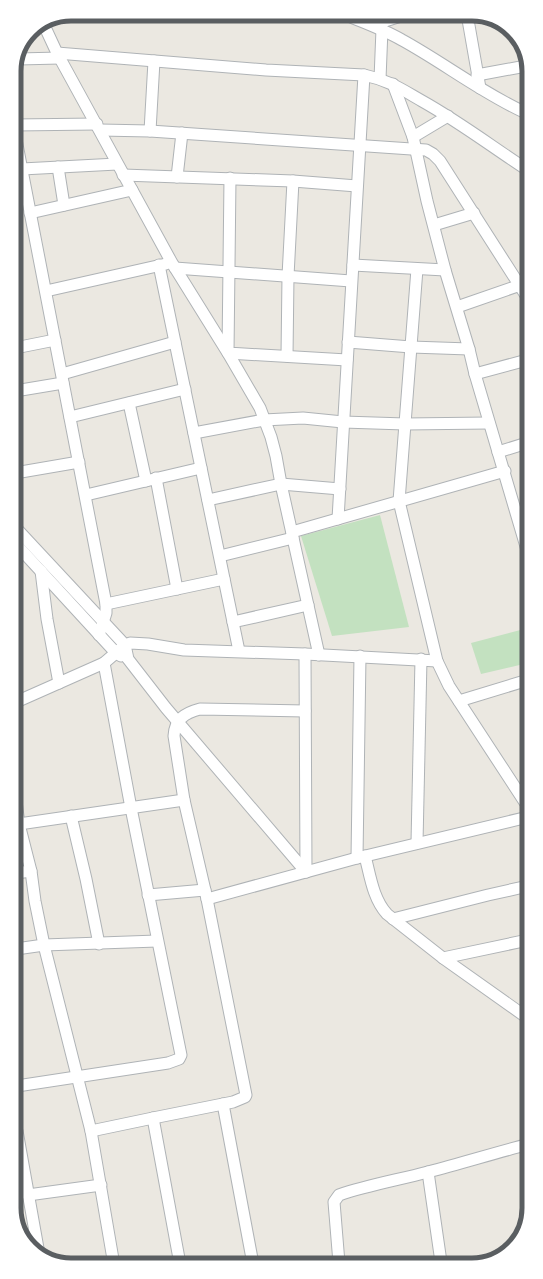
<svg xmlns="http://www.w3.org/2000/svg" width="543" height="1279" viewBox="0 0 543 1279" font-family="'DM Sans',sans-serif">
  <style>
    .pitch { fill: #c3e1c0 }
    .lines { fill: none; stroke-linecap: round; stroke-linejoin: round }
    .minor-casing { stroke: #afb3b6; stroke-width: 13 }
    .minor { stroke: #fff; stroke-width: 11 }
    .rim { fill: none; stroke: #5a5e61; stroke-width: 5 }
  </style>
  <rect width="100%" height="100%" fill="#ebe8e1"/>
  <g class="pitch">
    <path d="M380,515l29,112 -77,9 -31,-100z"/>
    <path d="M528,628v35l-47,11 -10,-31z"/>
  </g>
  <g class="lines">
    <defs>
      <g id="minor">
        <path d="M343,14c20,8 40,15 59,26 42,23 80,53 124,73"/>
        <path d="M380,14l2,15 -2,50"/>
        <path d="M467,14l13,74"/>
        <path d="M382,22l25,-8"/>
        <path d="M44,25l13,28 115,210 56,90 32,55 11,29 5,19 5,28 38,171"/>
        <path d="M57,53l209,17 98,5c24,5 37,14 58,26 36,20 69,45 104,68"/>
        <path d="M18,59l42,-1"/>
        <path d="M477,75l49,-9"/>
        <path d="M393,84l20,53 14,64 18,69 24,79 6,25 52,176"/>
        <path d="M14,125l83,-1"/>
        <path d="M14,129l92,475v9l-7,22"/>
        <path d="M100,130l50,1 276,19 7,4 7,7 87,136"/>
        <path d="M150,131l4,-70"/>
        <path d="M413,137l35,-21"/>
        <path d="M58,167l6,38"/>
        <path d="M22,169l95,-5"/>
        <path d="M123,175l170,6 64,5"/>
        <path d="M177,177l5,-44"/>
        <path d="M230,178l-2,175 119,7"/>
        <path d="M30,213l102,-23"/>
        <path d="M434,225l40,-12"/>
        <path d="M159,265l80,386"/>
        <path d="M353,265l92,5"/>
        <path d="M175,268l176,13"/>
        <path d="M417,269l-18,232 38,160 12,25 79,121"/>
        <path d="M46,291l120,-27"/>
        <path d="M457,307l69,-24"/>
        <path d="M348,342l63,5 58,2"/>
        <path d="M15,348l40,-8"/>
        <path d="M287,356l1,-80 5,-95"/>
        <path d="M62,374l113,-32"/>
        <path d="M475,374l52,-14"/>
        <path d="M15,391l48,-8"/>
        <path d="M129,403l17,78"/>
        <path d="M70,417l115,-28"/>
        <path d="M194,433l70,-13 39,-2 40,4 62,2 84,-1"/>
        <path d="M498,452l29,-9"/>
        <path d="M15,473l64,-11"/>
        <path d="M156,478l21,111"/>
        <path d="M86,495l115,-27"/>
        <path d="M208,500l73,-16 59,5"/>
        <path d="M338,519l26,-444"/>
        <path d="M15,527l110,118 3,14 38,49 140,164"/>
        <path d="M292,532l213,-61"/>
        <path d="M15,543l101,110 5,3"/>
        <path d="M220,556l73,-18"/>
        <path d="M41,571l6,48 12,64"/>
        <path d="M106,604l118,-25"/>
        <path d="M233,622l75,-17"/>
        <path d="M305,654l1,218"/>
        <path d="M459,701l69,-21"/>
        <path d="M16,702l88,-39 21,-18 5,-2 18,1 36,6 121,4 132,7"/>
        <path d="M16,801l3,23 12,47 4,30 9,44 47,186 23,134"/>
        <path d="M71,816l15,63 13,65"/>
        <path d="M19,824l165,-24"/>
        <path d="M417,843l4,-184"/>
        <path d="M365,856c5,19 8,43 22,58l56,44 86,61"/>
        <path d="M357,858l3,-202"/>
        <path d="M16,873l15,-2"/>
        <path d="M148,895l57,-5"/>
        <path d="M207,899l150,-41 171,-41"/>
        <path d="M393,919l95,-24 40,-9"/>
        <path d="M16,949l28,-4 113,-4"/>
        <path d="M443,958l85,-18"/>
        <path d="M17,1086l151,-23 11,-4 2,-4 -50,-247 -27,-145"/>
        <path d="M223,1104l30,160"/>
        <path d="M153,1118l27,146"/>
        <path d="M17,1131l22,123"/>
        <path d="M91,1131l62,-13 80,-16 12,-5 1,-2 -39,-196 -23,-99 -10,-64c1,-17 11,-23 26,-27l105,2"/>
        <path d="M428,1172l13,90"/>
        <path d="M28,1195l73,-10"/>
        <path d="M479,1262l13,-2"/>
        <path d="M339,1263l-5,-61 5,-7c29,-10 59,-15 89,-23 34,-9 67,-19 101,-28"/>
      </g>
    </defs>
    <use href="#minor" class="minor-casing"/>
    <use href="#minor" class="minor"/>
  </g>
  <path d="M0 0H543V1279H0ZM71 21H472A50 50 0 0 1 522 71V1208A50 50 0 0 1 472 1258H71A50 50 0 0 1 21 1208V71A50 50 0 0 1 71 21Z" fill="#fff" fill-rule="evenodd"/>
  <path class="rim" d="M71 21H472A50 50 0 0 1 522 71V1208A50 50 0 0 1 472 1258H71A50 50 0 0 1 21 1208V71A50 50 0 0 1 71 21Z"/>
</svg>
